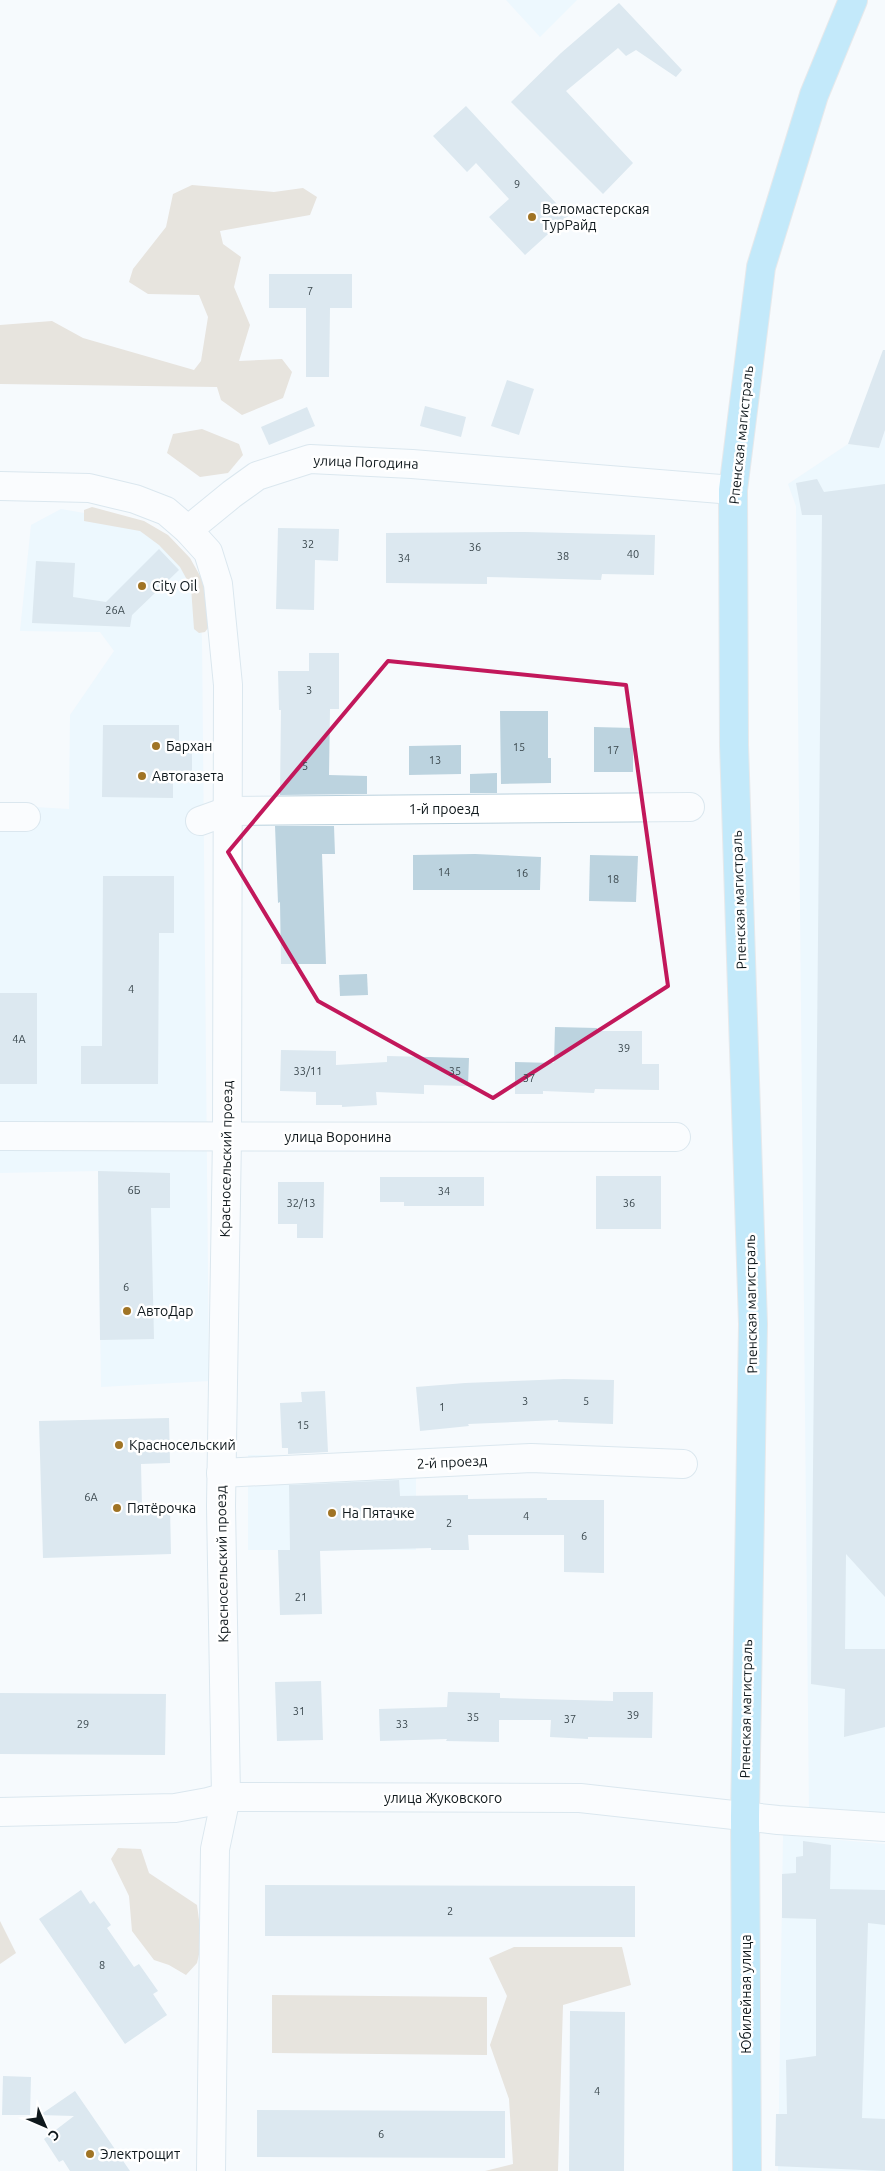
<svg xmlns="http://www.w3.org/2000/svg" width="885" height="2171" viewBox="0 0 885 2171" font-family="Ubuntu,sans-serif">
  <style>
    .built { fill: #e2f5fe }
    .green { fill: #d5c9b8 }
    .building { fill: #bcd3df }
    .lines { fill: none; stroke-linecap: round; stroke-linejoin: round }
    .minor-casing { stroke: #bad1dd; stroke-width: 30 }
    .major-casing { stroke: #d4d5d6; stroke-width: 30 }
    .minor { stroke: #fff; stroke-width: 28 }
    .major { stroke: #85d6f5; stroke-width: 28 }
    .marked { fill: none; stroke: #c2185b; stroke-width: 4; stroke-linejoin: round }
    .poi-dot { fill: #a07425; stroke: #fff; stroke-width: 2 }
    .labels { text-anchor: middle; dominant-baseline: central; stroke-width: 5; stroke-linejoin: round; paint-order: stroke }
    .number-label { font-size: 11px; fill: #3a474d }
    .poi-label { font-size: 14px; fill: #0f181c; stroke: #fff; text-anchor: start }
    .street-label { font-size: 14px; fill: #0f181c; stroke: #fff }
  </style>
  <rect width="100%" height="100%" fill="#f6fafd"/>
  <g class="built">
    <path d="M506,0h71l-37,37z"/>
    <path d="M885,430v1387l-76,-5 -13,-1306 -8,-22 60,-40 31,4z"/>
    <path d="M61,509l81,14 56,61 4,55 7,742 -108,6 -3,-216 -98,2v-368l69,4 1,-94 44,-64 -14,-19 -80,-1 11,-106z"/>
    <rect x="248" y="1455" width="168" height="95"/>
    <path d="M783,1835l102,9v327h-107z"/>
  </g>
  <g class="green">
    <path d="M192,185l82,7 29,-4 14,9 -7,18 -90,16 3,13 18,13 -7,30 16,38 -11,36 43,-2 10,13 -9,26 -41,17 -21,-15 -4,-13 -217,-3v-59l52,-4 31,17 111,32 7,-9 7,-44 -9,-22 -51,-1 -19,-12 4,-13 33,-42 7,-33z"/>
    <path d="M202,429l37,15 4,11 -15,18 -28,4 -33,-24 6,-19z"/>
    <path d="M92,507l52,14 24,14 22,23 14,25 4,45 -3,4 -6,1 -5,-4 -3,-42 -11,-20 -21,-22 -19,-14 -56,-10v-11z"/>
    <path d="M118,1848l23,1 8,24 48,32 5,37 -5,21 -11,12 -17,-10 -15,-5 -22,-29 -3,-35 -18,-37z"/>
    <path d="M0,1921l16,32 -16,11z"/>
    <path d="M514,1947h108l9,38 -68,20 -5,166h-73l28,-7 -4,-65 -19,-54 17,-49 -18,-38z"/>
    <path d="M272,1995l215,2v58l-215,-2z"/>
  </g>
  <g class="building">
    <path d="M619,3l63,67 -6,7 -40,-27 -10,6 -8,-8 -52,43 67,72 -30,31 -92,-92 50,-49z"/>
    <path d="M466,106l102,110 -43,39 -36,-38 20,-18 -33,-36 -9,9 -34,-36z"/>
    <path d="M269,274h83v34h-22l-1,69h-23v-69h-37z"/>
    <path d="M883,350h2v80l-6,18 -31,-4z"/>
    <path d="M507,380l27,9 -15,46 -28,-9z"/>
    <path d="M425,406l41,11 -5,20 -41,-11z"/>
    <path d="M307,407l8,19 -46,19 -8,-18z"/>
    <path d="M817,479l7,13 61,-8v1113l-39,-43 -1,95h40v78l-41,10 1,-48 -34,-5 11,-1169h-20l-6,-32z"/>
    <path d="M278,528l61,1 -1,32 -23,-1 -1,50 -38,-1z"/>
    <path d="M525,532l130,3 -1,40 -52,-1 -1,6 -114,-3v7l-101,-1v-50z"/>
    <path d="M159,549l20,21 -47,45 -2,12 -98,-4 4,-62 39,2 -2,34 33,5z"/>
    <path d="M309,653h30v56h-9l-1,66 38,1v18l-87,1 1,-85h-2l-1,-39h31z"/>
    <path d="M500,711h48v47h3v25l-50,1z"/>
    <path d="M103,725h76v20h13v26h-19v27l-71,-1z"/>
    <path d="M594,727l39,1v44h-39z"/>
    <path d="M461,745v29l-52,1v-29z"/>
    <path d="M497,773v20h-27v-19z"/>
    <path d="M275,826h59l1,28h-13l4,110h-45l-1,-62 -2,1z"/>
    <path d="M475,854l66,3 -1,33h-127v-35z"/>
    <path d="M590,855l48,1 -2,46 -47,-1z"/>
    <path d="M103,876h71v57h-15l-1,151h-77v-38h21z"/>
    <path d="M367,974l1,21 -28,1 -1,-21z"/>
    <rect x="0" y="993" width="37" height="91"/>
    <path d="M555,1027l42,1v3h45v33h17v26l-64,-1 -1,4 -51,-2v3h-28v-32l39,1z"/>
    <path d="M281,1050l55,1v14l51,-3v-6l82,2 -1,28 -44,-1v9l-48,-2 1,13 -35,2v-2h-26v-13l-36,-1z"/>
    <path d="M98,1171l72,2v35h-19l3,131 -54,1z"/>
    <rect x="596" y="1176" width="65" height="53"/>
    <path d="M380,1177h104v29h-80v-4h-24z"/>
    <path d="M278,1182h46l-1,56h-26v-14h-19z"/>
    <path d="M564,1379l50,1 -1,44 -55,-2v-2l-90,4 1,2 -49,5 -4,-44 49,-4z"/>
    <path d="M325,1391l3,61 -40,2v-6h-6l-2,-45 22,-1 -1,-10z"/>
    <path d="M169,1418l1,45 -29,1 1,44 28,-1 1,47 -128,4 -4,-137z"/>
    <path d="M399,1480l1,16 68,-1v4l79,-1v2h57v73l-40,-1v-37h-96l1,15h-38v-2l-111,3 2,63 -42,1 -2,-65h12l-1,-65z"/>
    <path d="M321,1681l2,59 -46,1 -2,-59z"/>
    <path d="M448,1692l52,1v5l113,3v-9h40l-1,46 -64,-1v2l-38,-2 1,-17h-52v22l-53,-1 1,-2 -67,2 -1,-32 68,-2z"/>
    <path d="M0,1693l166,1 -1,61 -165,-1z"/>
    <path d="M803,1841l28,4 -1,44 55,1v35l-17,-2 -6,195 23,1v52l-110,-5 1,-52h11l-1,-54 30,-4v-137l-34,-1v-44l14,-1v-16l7,-1z"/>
    <path d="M265,1885l370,1v51l-370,-1z"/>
    <path d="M81,1890l9,14 4,-3 17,24 -4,3 27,39 5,-3 19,27 -5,3 14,21 -42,29 -86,-125z"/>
    <path d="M570,2011l55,1 -1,159h-55z"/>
    <path d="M3,2076l28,1 -1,38h-28z"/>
    <path d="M75,2091l24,35 31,45h-60l-7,-11 -4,2 -15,-23 30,-23 -34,-1z"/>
    <path d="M257,2110l248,1v47l-248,-1z"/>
  </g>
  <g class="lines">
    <defs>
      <g id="minor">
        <path d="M0,486l89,2 46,11 31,12 22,19 20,22 10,32 10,101 -1,452 -6,369 5,291 -11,52 -4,322"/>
        <path d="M188,530l44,-36 25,-18 53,-17 102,5 321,26"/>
        <path d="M0,817h26"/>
        <path d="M200,821l28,-10 462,-4"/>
        <path d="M0,1136l676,1"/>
        <path d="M221,1473l310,-15 152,6"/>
        <path d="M0,1812l175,-4 33,-6 18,-5 354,1 198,22 107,7"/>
      </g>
      <path id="major" d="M747,2171l-2,-354 8,-493 -19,-579 -1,-255 28,-223 53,-172 39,-95"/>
    </defs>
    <use href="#minor" class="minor-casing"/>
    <use href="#major" class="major-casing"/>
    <use href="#minor" class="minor"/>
    <use href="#major" class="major"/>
  </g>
  <path d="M0 0H885V2171H0ZM388,661l238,24 42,301 -175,112 -175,-97 -90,-149z" fill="#f6fafd" fill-opacity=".55" fill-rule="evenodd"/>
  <path class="marked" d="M388,661l238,24 42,301 -175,112 -175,-97 -90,-149z"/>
  <g class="poi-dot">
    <circle cx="532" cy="217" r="5"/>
    <circle cx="142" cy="586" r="5"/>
    <circle cx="156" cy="746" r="5"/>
    <circle cx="142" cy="776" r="5"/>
    <circle cx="127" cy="1311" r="5"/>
    <circle cx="119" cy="1445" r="5"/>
    <circle cx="117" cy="1508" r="5"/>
    <circle cx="332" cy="1513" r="5"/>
    <circle cx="90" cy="2154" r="5"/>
  </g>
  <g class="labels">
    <g class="number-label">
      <text x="517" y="184">9</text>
      <text x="310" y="291">7</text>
      <text x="308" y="544">32</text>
      <text x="475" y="547">36</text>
      <text x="633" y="554">40</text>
      <text x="563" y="556">38</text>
      <text x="404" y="558">34</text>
      <text x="115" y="610">26А</text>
      <text x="309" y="690">3</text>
      <text x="519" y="747">15</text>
      <text x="613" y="750">17</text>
      <text x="435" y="760">13</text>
      <text x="305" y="766">5</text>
      <text x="444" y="872">14</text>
      <text x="522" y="873">16</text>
      <text x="613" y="879">18</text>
      <text x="131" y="989">4</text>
      <text x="19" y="1039">4А</text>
      <text x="624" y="1048">39</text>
      <text x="308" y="1071">33/11</text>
      <text x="455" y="1071">35</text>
      <text x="529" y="1078">37</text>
      <text x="134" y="1190">6Б</text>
      <text x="444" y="1191">34</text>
      <text x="301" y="1203">32/13</text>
      <text x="629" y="1203">36</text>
      <text x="126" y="1287">6</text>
      <text x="525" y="1401">3</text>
      <text x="586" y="1401">5</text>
      <text x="442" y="1407">1</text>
      <text x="303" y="1425">15</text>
      <text x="91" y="1497">6А</text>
      <text x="526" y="1516">4</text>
      <text x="449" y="1523">2</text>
      <text x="584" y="1536">6</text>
      <text x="301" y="1597">21</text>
      <text x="299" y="1711">31</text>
      <text x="633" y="1715">39</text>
      <text x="473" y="1717">35</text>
      <text x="570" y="1719">37</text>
      <text x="83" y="1724">29</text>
      <text x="402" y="1724">33</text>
      <text x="450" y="1911">2</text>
      <text x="102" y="1965">8</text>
      <text x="597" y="2091">4</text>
      <text x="381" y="2134">6</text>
    </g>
    <g class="poi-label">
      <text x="542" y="209">Веломастерская<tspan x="542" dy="16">ТурРайд</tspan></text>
      <text x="152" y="586">City Oil</text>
      <text x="166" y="746">Бархан</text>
      <text x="152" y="776">Автогазета</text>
      <text x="137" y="1311">АвтоДар</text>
      <text x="129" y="1445">Красносельский</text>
      <text x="127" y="1508">Пятёрочка</text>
      <text x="342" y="1513">На Пятачке</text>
      <text x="100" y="2154">Электрощит</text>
    </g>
    <g class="street-label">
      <text transform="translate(741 435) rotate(-84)">Рпенская магистраль</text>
      <text transform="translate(366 462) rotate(2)">улица Погодина</text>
      <text x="444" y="809">1-й проезд</text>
      <text transform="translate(739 900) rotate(-92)">Рпенская магистраль</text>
      <text x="338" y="1137">улица Воронина</text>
      <text transform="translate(226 1159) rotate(-89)">Красносельский проезд</text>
      <text transform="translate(751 1304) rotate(-91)">Рпенская магистраль</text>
      <text transform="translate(452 1462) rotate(-3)">2-й проезд</text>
      <text transform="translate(222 1564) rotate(-91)">Красносельский проезд</text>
      <text transform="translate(746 1709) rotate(-89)">Рпенская магистраль</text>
      <text x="443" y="1798">улица Жуковского</text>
      <text transform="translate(746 1994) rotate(-90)">Юбилейная улица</text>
    </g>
  </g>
  <g transform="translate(45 2126) rotate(135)" stroke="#ffffff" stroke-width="4" paint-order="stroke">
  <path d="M0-4L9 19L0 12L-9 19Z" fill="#0f181c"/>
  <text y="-8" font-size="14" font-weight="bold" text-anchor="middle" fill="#0f181c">С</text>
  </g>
</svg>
